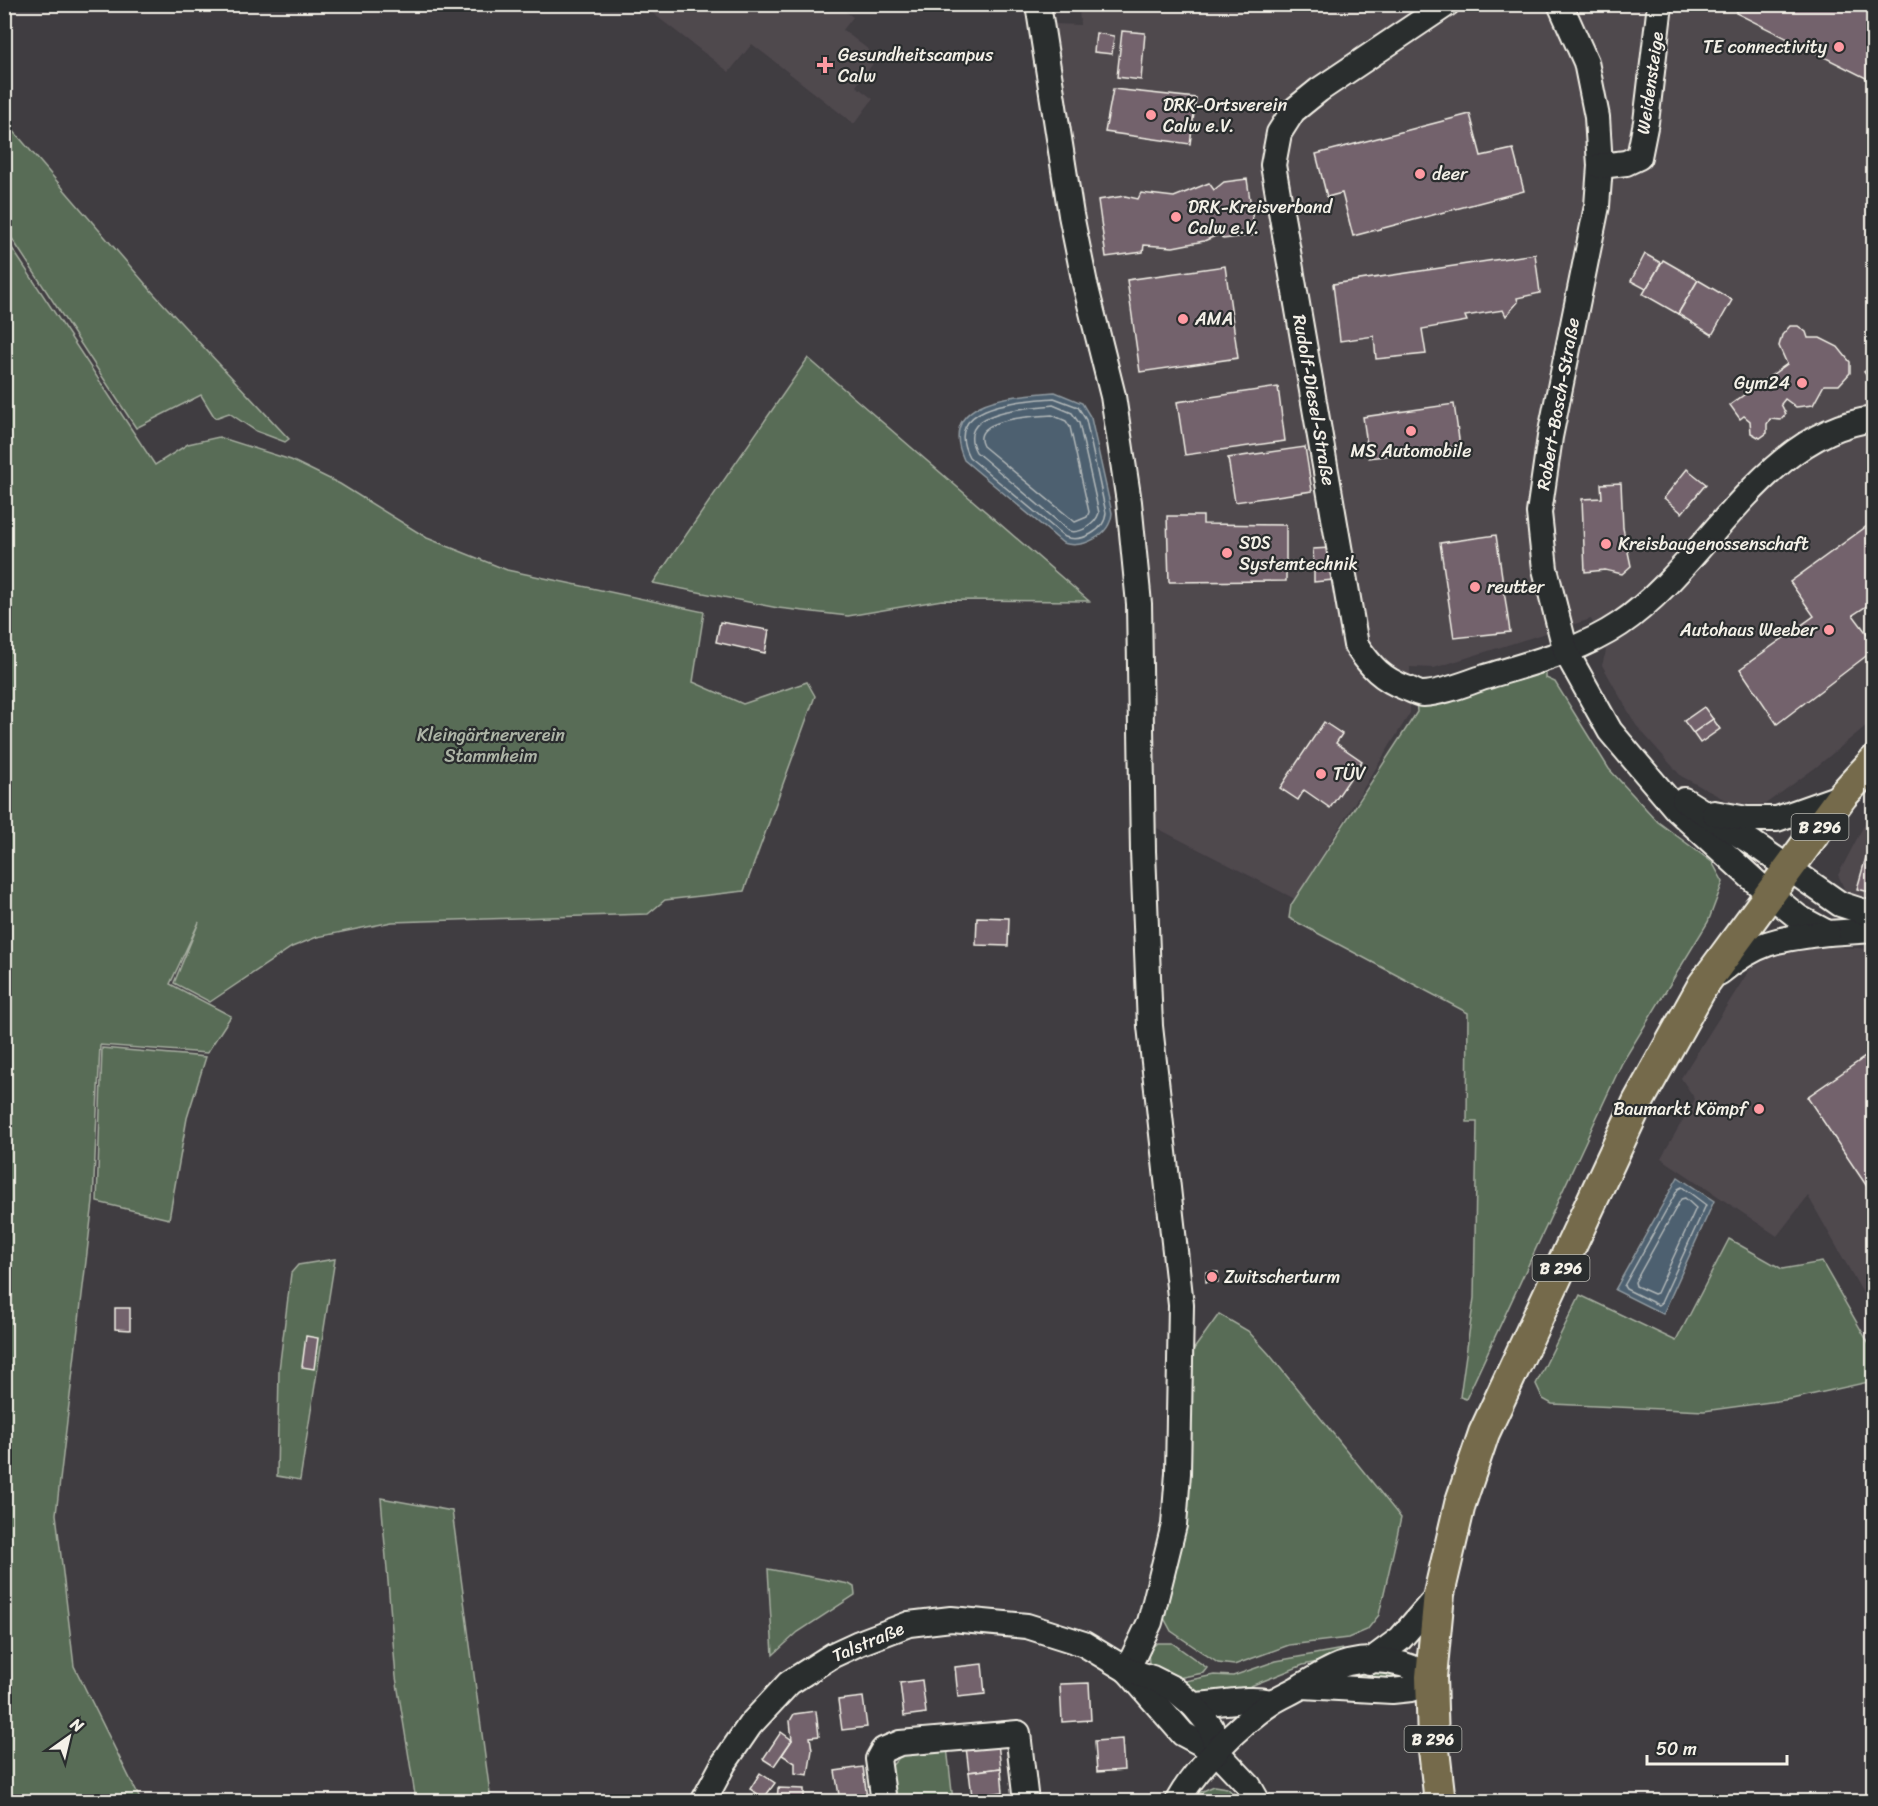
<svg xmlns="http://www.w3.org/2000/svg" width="1878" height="1806" viewBox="0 0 1878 1806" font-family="Sriracha,sans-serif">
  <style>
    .built { fill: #4f484e }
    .green { fill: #596c57; stroke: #a6aea0; stroke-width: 1.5 }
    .water { fill: #4d6070; stroke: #909aa0; stroke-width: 1.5 }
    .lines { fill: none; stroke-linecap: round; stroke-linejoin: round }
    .shore { stroke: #b1b7b8; stroke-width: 1.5 }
    .building { fill: #73626c; stroke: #f4f1e8; stroke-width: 1.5 }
    .minor-casing { stroke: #f4f1e8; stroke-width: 28 }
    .major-casing { stroke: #f4f1e8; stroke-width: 34 }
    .minor { stroke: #2a2d2e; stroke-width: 24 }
    .major { stroke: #746b4b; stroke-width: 30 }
    .poi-dot { fill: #ff9aa2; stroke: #2a2d2e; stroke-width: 2 }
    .labels { text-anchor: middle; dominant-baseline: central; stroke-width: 4.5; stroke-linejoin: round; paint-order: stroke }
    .shield { fill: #2a2d2e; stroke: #b7b6b0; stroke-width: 1.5 }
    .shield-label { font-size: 16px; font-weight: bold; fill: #f4f1e8 }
    .poi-label { font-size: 18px; fill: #f4f1e8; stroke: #2a2d2e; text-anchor: start }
    .street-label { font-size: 18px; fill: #f4f1e8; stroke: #2a2d2e }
    .park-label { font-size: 18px; fill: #aeb5a7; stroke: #2a2d2e }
  </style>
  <rect width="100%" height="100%" fill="#403d41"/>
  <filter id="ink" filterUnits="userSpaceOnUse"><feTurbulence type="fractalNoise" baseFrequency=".0167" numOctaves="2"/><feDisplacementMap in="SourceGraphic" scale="12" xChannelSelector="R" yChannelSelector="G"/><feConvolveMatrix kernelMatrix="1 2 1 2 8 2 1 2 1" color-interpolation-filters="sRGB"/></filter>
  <g filter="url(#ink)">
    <g class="built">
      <path d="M1079,4l794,1v715l-58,48 -51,37 -33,-2 -50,-27 -45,-51 -34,-60 4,-14 -15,-32 -157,49 -24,-1v46l-115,186 -142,-73 -2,-190 -72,-432 -25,-180 26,1z"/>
      <path d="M642,5h194l17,12 -10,13 35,27 -22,29 17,13 -19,25 -102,-80 -23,28z"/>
      <path d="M1873,808v134l-3,-37 -23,-10 -9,-20z"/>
      <path d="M1791,944l82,5v362l-65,-115 -31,40 -116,-78 34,-59 -14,-21 69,-109z"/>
    </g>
    <g class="green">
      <path d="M5,121l150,174 134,144 -4,3 -29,-11 -27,-18 -14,5 -14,-23 -65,33 -131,-200z"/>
      <path d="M4,236l151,229 33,-21 31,-7 72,23 49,24 87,54 80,32 197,42 -11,70 50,22 64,-22 8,14 -71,195 -79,9 -17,14 -256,8 -75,15 -25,10 -82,55 -36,-19 25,-61 -29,62 61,32 -24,37 -107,-8 -7,157 -37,312 18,152 67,135h-136z"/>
      <path d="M808,358l281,243 -147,-1 -94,16 -70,-8 -125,-25z"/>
      <path d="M1537,673h9v5l9,4 54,87 49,53 54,40 11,20 -15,40 -86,141 -156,336 -6,-2 14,-99 3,-176h-10l1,-109 -179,-95 2,-13 126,-193 -1,-12z"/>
      <path d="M102,1048l104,9 -19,61 -18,101 -72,-17z"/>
      <path d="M1729,1239l53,30 40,-7 51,89v30l-81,18 -88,12 -152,-7 -9,-5 -7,-15 44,-89 96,46z"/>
      <path d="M335,1259l-35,221 -23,-4 2,-106 12,-97 7,-8z"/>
      <path d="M1219,1314l29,17 21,23 132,164 -22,97 -12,15 -19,8 -59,7 -55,20 -16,-2 -47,-32 -7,-13 18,-93 9,-172z"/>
      <path d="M381,1498l71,13 39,290h-75l-20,-124z"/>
      <path d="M768,1569l81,15 5,3 1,8 -57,37 -25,23z"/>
      <path d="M1157,1643h15l35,25 -4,5 -30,6 -24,-15 -1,-13z"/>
      <path d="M1343,1649l-2,8 -38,8 -62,25 -45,5 -15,-13 33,-7 19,1 43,-15z"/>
      <path d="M1356,1669l49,2 -1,10 -48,1z"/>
      <path d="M947,1747l6,54h-60l-4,-32 15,-17z"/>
      <path d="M1214,1786l13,2 15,13 -52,1 11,-10z"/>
    </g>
    <g class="water">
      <path d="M1055,392l27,11 9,15 21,95c-2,23 -29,36 -49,30l-99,-83c-28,-62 51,-64 91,-68z"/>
      <path d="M1678,1177l36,24 -51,113 -48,-24z"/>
    </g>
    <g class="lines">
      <g class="shore">
        <path d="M1054,398l24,9 8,13 20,93c-1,18 -25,30 -41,24l-96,-80c-28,-53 52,-56 85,-59z"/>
        <path d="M1053,405l19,8 7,10 20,90c-4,12 -19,21 -30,18l-93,-79c-23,-42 52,-44 77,-47z"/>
        <path d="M1052,415l14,6 4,6 19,85 -2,5 -12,5 -92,-76c-15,-28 53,-30 69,-31z"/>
        <path d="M1682,1187l24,18 -45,98 -3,2 -32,-16 -2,-3 54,-97z"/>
        <path d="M1685,1198l11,10 -39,85 -3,1 -18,-8 -1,-4 46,-83z"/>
      </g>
    </g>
    <g class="building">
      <path d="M1740,4h134v78l-138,-69z"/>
      <path d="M1122,31l23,2 -4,47 -24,-3z"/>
      <path d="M1096,33l18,3 -2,18 -18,-2z"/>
      <path d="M1113,89l83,9 -6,46 -85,-12z"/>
      <path d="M1470,114l11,42 32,-7 11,42 -171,45 -11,-43 -15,4 -11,-43z"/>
      <path d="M1247,179l8,56 -32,4 -3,-5 -16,7 -31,6 -29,-2 -1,7 -37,5 -8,-57 27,-4 13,3 3,-6 33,4 35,-14 5,7 10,-8z"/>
      <path d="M1535,254l5,39 -23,5 1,4 -12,14 -3,-6 -38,6 2,5 -45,8 4,25 -50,5 -2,-23 -34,5 -7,-57z"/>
      <path d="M1645,254l16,9 -15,26 -15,-8z"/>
      <path d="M1663,260l35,20 -20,34 -35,-20z"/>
      <path d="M1225,266l13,92 -98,14 -13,-92z"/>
      <path d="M1698,280l34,20 -20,35 -34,-21z"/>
      <path d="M1790,326h8l8,6 2,6h12l18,9 12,15v11l-11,12h-15l-11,20 -17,2 -11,-8 -4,5 5,10 -5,6 -11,-1 -3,5v9l-7,5 -9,-5 -1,-12 -6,-5 -4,3 -10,-14 57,-41 -8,-18 3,-11z"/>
      <path d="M1870,367l4,5v14l-10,-14z"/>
      <path d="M1278,387l7,54 -100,14 -8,-53z"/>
      <path d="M1454,404l6,42 -91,12 -6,-41z"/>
      <path d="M1305,447l7,44 -77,11 -7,-44z"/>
      <path d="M1687,469l19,15 -24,29 -18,-15z"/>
      <path d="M1621,483l2,45 8,38 -9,8 -17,-4 -20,2 -3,-73 20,-1 -1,-14z"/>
      <path d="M1167,516h36v8l83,1v56l-117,1z"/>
      <path d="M1874,521v80l-21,14 21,28v7l-97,74 -37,-55 74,-53 -24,-34z"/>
      <path d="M1496,535l14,97 -56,6 -14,-95z"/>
      <path d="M1330,548l1,18 -17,1 -1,-18z"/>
      <path d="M1331,566l2,14 -19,2v-15z"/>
      <path d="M720,622l49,8 -4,23 -49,-11z"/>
      <path d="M1704,707l9,12 -20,14 -9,-12z"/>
      <path d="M1713,719l7,10 -20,14 -7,-10z"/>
      <path d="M1324,722l18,12 -6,9 26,18 -32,47 -26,-18 -6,10 -18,-12z"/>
      <path d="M1874,839v54l-17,-4 13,-46z"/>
      <path d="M977,917l32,1 -1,28 -32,-1z"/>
      <path d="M1874,1051v146l-67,-100z"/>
      <rect x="1206" y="1272" width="12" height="10"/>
      <path d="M115,1308h15v22l-15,-1z"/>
      <path d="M306,1336l12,2 -4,31 -12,-2z"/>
      <path d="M982,1664l3,30 -27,3 -3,-30z"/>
      <path d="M922,1680l4,33 -22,3 -4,-33z"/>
      <path d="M1089,1683l2,37 -29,2 -2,-38z"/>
      <path d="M863,1697l4,30 -25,3 -4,-30z"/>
      <path d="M816,1711l3,25 -9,1 2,13 -4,25 -13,-2v-10l-13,-8 10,-15 -2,-19 4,-7z"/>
      <path d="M781,1732l11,8 -18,26 -11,-7z"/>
      <path d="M1122,1739l2,31 -27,2 -2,-31z"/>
      <path d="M998,1744l3,24 -32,4 -3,-25z"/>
      <path d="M863,1767l4,31 -27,3 -5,-30z"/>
      <path d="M1001,1768l2,24 -31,4 -3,-24z"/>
      <path d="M760,1773l15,10 -11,15 -14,-9z"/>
      <path d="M778,1788l26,1v13h-27z"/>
      <path d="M1102,1797v5h-26v-1z"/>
    </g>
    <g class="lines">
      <defs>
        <g id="minor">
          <path d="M1038,4l33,211 14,69 28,112 16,106 10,102 4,247 7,175 31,279 -3,168 -4,52 -24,97 -23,48"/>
          <path d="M1447,4l-128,86 -26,21 -14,22 -6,32 83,480c15,22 26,34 50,43 6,2 12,6 17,6 21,-1 43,-11 62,-17 46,-14 95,-26 135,-53 86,-58 143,-192 254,-205"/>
          <path d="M1560,4l26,58 11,55 3,49 -3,40 -47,231 -11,76 6,56 21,83 44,79 22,26 45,53 92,84 29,23 30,16 46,-3"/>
          <path d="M1600,166l26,-3 13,-6 7,-35 14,-118"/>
          <path d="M1684,800l70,44 86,60 34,11"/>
          <path d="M1714,813l33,6h30l65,-23"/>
          <path d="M1719,973c40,-33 60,-34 109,-40"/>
          <path d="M1369,1662l31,-23 39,-45"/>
          <path d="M1128,1671l55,63 34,18 32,34 9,16"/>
          <path d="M1193,1705c26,0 54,-9 78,-3"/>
          <path d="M703,1802l21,-39 26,-38 39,-42 44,-28 26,-12 50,-19 42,-5 76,7 57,18 43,26 25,8 22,11 19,16 18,22 6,25"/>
          <path d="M884,1802l-6,-43 5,-9 17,-7 118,-10 8,69"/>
          <path d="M1177,1802c19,-34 62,-78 94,-99 10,-7 22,-11 32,-18 15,-8 28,-18 45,-22 29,-7 58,-1 83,14l-20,12 -19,2 -89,-5"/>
        </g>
        <path id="major" d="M1440,1802l-7,-61 -2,-64 8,-83 21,-90 24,-71 154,-331 65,-117 139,-189 32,-35"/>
      </defs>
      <use href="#minor" class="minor-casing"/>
      <use href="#major" class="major-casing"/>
      <use href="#minor" class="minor"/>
      <use href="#major" class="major"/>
    </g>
  </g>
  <g class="poi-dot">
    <circle cx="1839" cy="47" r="6"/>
    <path d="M822 56h6v6h6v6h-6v6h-6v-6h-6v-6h6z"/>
    <circle cx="1151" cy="115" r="6"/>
    <circle cx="1420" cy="174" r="6"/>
    <circle cx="1176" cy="217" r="6"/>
    <circle cx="1183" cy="319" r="6"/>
    <circle cx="1802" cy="383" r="6"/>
    <circle cx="1411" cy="431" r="6"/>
    <circle cx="1606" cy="544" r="6"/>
    <circle cx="1227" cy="553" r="6"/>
    <circle cx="1475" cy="587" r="6"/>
    <circle cx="1829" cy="630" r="6"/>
    <circle cx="1321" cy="774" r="6"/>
    <circle cx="1759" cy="1109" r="6"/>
    <circle cx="1212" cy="1277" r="6"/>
  </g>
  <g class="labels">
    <g class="shield">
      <rect x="1791.5" y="814" width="57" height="26" rx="4.5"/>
      <rect x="1532.5" y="1255" width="57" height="26" rx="4.5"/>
      <rect x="1404.5" y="1726" width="57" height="26" rx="4.5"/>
    </g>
    <g class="shield-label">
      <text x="1820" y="827">B 296</text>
      <text x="1561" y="1268">B 296</text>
      <text x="1433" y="1739">B 296</text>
    </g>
    <g class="poi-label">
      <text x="1827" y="47" text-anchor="end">TE connectivity</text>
      <text x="838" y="55">Gesundheitscampus<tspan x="838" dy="21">Calw</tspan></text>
      <text x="1163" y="105">DRK-Ortsverein<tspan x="1163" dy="21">Calw e.V.</tspan></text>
      <text x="1432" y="174">deer</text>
      <text x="1188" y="207">DRK-Kreisverband<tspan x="1188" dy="21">Calw e.V.</tspan></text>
      <text x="1195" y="319">AMA</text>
      <text x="1790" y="383" text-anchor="end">Gym24</text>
      <text x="1411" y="451" text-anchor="middle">MS Automobile</text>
      <text x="1239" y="543">SDS<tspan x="1239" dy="21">Systemtechnik</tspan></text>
      <text x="1618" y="544">Kreisbaugenossenschaft</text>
      <text x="1487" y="587">reutter</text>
      <text x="1817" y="630" text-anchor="end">Autohaus Weeber</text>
      <text x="1333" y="774">TÜV</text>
      <text x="1747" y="1109" text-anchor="end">Baumarkt Kömpf</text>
      <text x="1224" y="1277">Zwitscherturm</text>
    </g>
    <g class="street-label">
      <text transform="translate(1650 83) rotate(-82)">Weidensteige</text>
      <text transform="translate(1314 400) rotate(80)">Rudolf-Diesel-Straße</text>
      <text transform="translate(1558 404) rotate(-80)">Robert-Bosch-Straße</text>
      <text transform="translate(868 1642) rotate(-23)">Talstraße</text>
    </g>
    <g class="park-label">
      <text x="491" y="735">Kleingärtnerverein<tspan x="491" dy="21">Stammheim</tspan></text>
    </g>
  </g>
  <rect width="1878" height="1806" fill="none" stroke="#2a2d2e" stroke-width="24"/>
  <rect x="12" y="12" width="1854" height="1782" fill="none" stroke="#f4f1e8" stroke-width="2" filter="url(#ink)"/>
  <g transform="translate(69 1737) rotate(34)" stroke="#2a2d2e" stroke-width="4.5" paint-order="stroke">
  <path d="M0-4.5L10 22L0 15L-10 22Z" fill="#f4f1e8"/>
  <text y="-9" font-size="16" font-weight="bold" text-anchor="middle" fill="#f4f1e8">N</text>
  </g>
  <path d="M1647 1755v9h140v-9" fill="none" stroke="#f4f1e8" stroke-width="3"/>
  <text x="1656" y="1755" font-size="18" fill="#f4f1e8" stroke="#2a2d2e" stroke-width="4.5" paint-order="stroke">50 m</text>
</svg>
